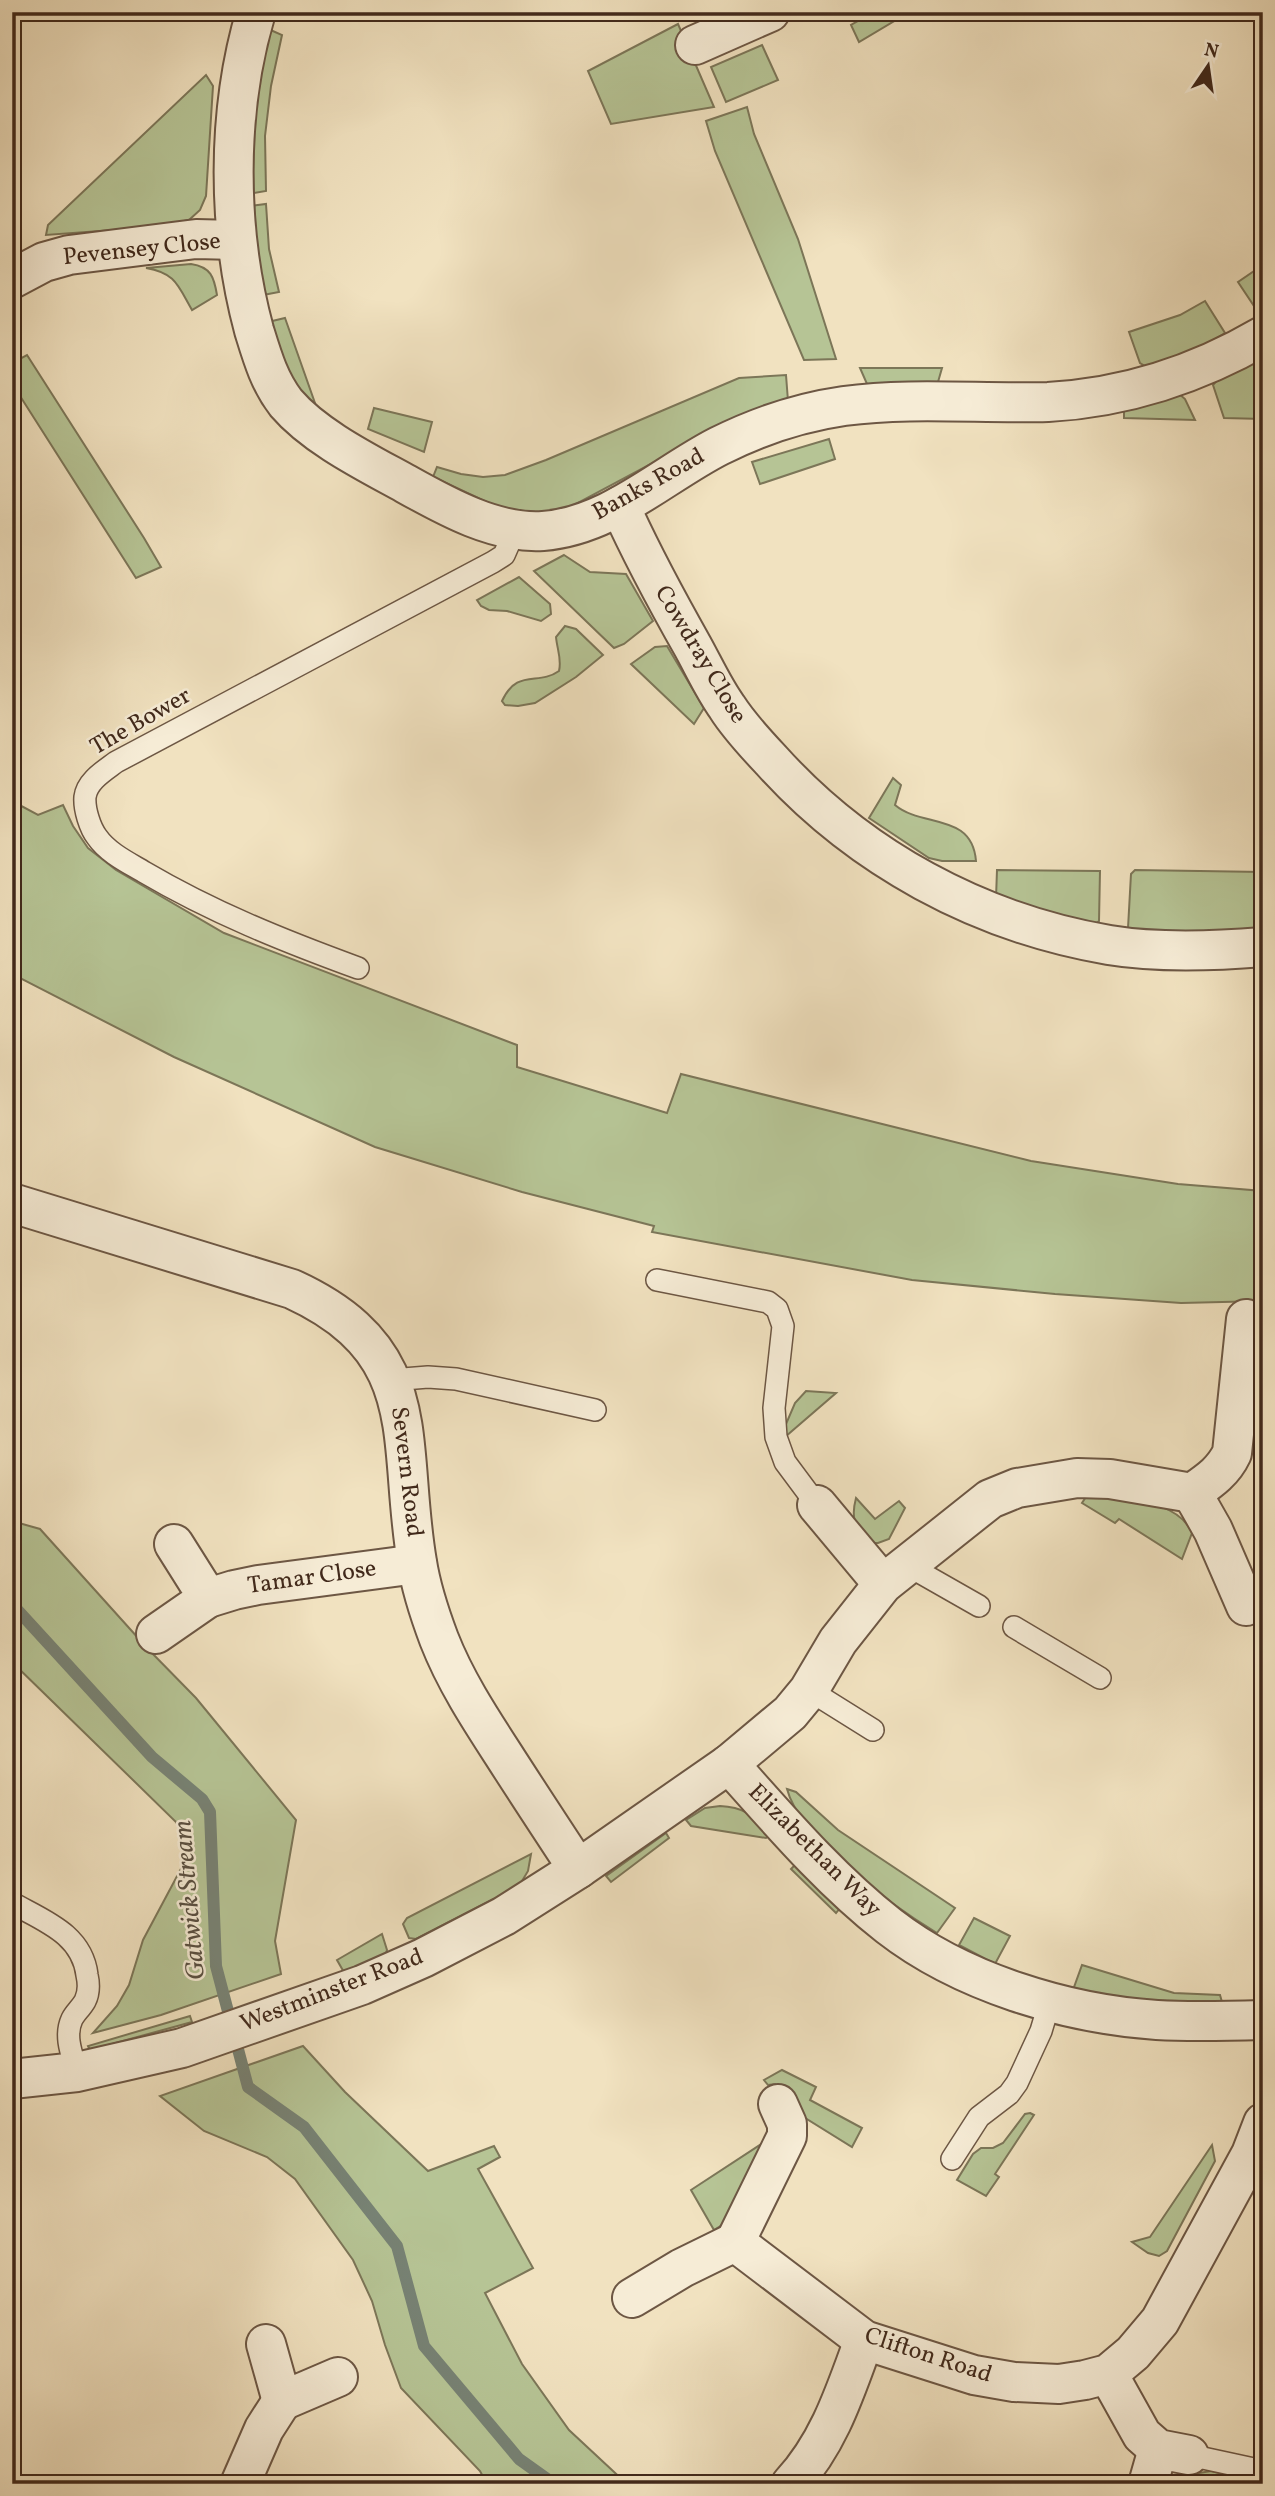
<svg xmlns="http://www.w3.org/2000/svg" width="1275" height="2496" viewBox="0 0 1275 2496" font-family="Vollkorn,serif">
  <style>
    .green { fill: #b6c495; stroke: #7c7658; stroke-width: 2 }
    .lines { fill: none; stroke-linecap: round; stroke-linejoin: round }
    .stream { stroke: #778274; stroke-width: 12 }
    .lane-casing { stroke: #6d5744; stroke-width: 24 }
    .street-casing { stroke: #6d5744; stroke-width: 42 }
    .lane { stroke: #f6ecd6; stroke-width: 21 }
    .street { stroke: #f6ecd6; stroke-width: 38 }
    .labels { text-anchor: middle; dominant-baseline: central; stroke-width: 5; stroke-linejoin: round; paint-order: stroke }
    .street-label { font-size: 24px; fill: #41291b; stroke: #f6ecd6 }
    .water-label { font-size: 26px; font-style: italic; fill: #584e40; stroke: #f6ecd6 }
  </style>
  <rect width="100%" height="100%" fill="#f1e2c0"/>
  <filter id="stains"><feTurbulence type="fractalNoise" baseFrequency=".00286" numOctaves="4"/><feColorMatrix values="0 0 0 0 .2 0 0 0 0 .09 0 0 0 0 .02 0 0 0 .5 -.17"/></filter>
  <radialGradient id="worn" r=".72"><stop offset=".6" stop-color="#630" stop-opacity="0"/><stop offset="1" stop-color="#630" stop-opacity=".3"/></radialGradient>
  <g class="green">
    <path d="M874,12l32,2 -47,28 -8,-17z"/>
    <path d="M678,24l36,83 -103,17 -23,-53z"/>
    <path d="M266,28l16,7 -11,51 -6,50 1,55 -18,3v-57z"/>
    <path d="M762,45l16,35 -52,22 -15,-35z"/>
    <path d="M206,75l7,11 -7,110 -6,14 -11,10 -35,7 -108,8 2,-10z"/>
    <path d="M747,107l7,27 44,105 38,120 -32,1 -89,-209 -9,-30z"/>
    <path d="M266,204l3,45 10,43 -16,3 -12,-89z"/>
    <path d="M191,264c20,3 23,13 26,31l-25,15c-14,-24 -16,-37 -46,-42z"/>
    <path d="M1263,265v48l-5,-1 -20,-30z"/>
    <path d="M1205,301l20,32 -25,15 -50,21 -10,-6 -11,-31 51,-17z"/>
    <path d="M285,318l31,88c-33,-20 -36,-50 -48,-84z"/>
    <path d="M27,355l117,183 17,29 -25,11 -123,-193 -1,-22z"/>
    <path d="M1263,356v63l-39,-1 -11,-33 6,-7z"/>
    <path d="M860,368h82l-4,14 -71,2z"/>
    <path d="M786,375l2,26 -66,25 -163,87 -28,2 -27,-5 -71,-33 4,-10 24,7 22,3 22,-2 41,-15 193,-82z"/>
    <path d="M1178,393l7,6 10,21 -71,-2v-10z"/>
    <path d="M374,408l58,14 -8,30 -56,-23z"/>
    <path d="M829,439l6,20 -75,25 -8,-22z"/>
    <path d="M564,555l26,17 36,2 27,47 -29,23 -10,4 -80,-77z"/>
    <path d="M519,577l31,27 1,10 -10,7 -34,-10 -18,-1 -8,-4 -4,-6z"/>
    <path d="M565,626l11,3 27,26 -27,22 -41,26 -17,3 -13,-1 -3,-4c15,-33 36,-15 57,-30 3,-12 -2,-22 -3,-34z"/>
    <path d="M667,646l37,62 -10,16 -63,-60 24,-17z"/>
    <path d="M893,778l8,7 -6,20c27,23 77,7 81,56h-34l-13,-3 -60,-40z"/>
    <path d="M12,801l26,14 25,-10 10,21 15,22 28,22 108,63 293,112v22l150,46 14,-39 350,87 147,23 85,7v110l-82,2 -126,-9 -143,-14 -260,-48 2,-6 -132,-34 -147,-45 -201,-90 -162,-83z"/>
    <path d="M997,870l103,1 -1,50 -6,5 -97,-28z"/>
    <path d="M1135,870l128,2v55l-24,7 -108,-3 -3,-3 3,-54z"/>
    <path d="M806,1391l30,2 -51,44 -2,-6 12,-28z"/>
    <path d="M1090,1491c31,7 89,9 102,42l-10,26 -63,-40 -4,4 -33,-20z"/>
    <path d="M856,1498l19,21 24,-18 6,7 -16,31 -11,4h-8c-14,-18 -20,-22 -14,-45z"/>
    <path d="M12,1521l28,8 108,120 48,49 100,122 -21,121 6,33 -120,41 -68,18 24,-27 12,-21 14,-45 48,-90 -15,-28 -164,-160z"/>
    <path d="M787,1789l9,3 42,38 117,78 -18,25c-43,-26 -137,-94 -150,-144z"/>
    <path d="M720,1806c26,1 34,11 52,28l-6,4 -75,-12 -5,-6 19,-12z"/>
    <path d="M666,1833l3,5 -58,44 -5,-6z"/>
    <path d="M531,1854l-3,17 -9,15 -103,53 -7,-1 -6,-14 4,-6z"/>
    <path d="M795,1865l45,43 -4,5 -45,-44z"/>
    <path d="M974,1918l36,18 -15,28 -36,-19z"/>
    <path d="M382,1934l5,16 -3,9 -39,15 -8,-14z"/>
    <path d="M1082,1965l92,28 46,2 2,7 -86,-2 -63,-10z"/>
    <path d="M190,2016l2,6 -102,28 -2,-4z"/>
    <path d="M303,2046l42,46 83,79 66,-25 6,11 -22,12 55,99 -48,25 37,71 47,66 58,54h-140l-7,-13 -79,-83 -16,-43 -13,-44 -19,-41 -58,-81 -28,-22 -63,-26 -44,-35z"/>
    <path d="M782,2070l34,17 -6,13 52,28 -10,19 -58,-36 -19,-27 -7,1 -4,-5z"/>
    <path d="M1030,2113l4,2 -39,59 4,3 -13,19 -29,-16 16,-26 8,-6h12l10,-5 22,-29z"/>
    <path d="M766,2141l-44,84 -8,5 -23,-40z"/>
    <path d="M1212,2145l3,16 -48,90 -8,5 -11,-3 -16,-11 18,-5z"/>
    <path d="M1211,2471l42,11 -1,2h-47l-6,-11z"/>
  </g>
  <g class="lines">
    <path class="stream" d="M12,1604l140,153 50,42 8,13 6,154 32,121 56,40 93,119 27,100 95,113 35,25"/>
    <defs>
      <g id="lane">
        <path d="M358,968c-74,-27 -146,-56 -214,-96 -15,-9 -36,-19 -47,-35 -7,-9 -13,-28 -12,-40 2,-16 19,-26 31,-35l377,-200 11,-7 11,-25"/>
        <path d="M657,1280l111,22 9,7 6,17 -9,82 2,29 9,25 32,43"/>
        <path d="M391,1380l37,-3 28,2 139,31"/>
        <path d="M907,1565l72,41"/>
        <path d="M1014,1627l86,51"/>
        <path d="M809,1690l64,40"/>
        <path d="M12,1903c32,18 70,31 75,72 2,9 2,18 -2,26 -4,7 -10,12 -13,18 -8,17 0,36 5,53"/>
        <path d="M952,2159l27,-42 30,-23 8,-11 24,-52 9,-30"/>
        <path d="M1189,2455l74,16"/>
      </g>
      <g id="street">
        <path d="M256,12c-30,100 -29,218 -2,318 8,26 15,51 32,73 29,34 82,60 120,81 41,23 90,50 137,47 67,-5 119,-56 176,-85 38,-19 83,-34 125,-40 68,-9 137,-2 204,-4 76,-4 150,-28 215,-66"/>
        <path d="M695,45l75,-33"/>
        <path d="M12,279l32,-17 25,-7 127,-16 40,1"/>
        <path d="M620,506c22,49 47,95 73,141 11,20 21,42 34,60 12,19 29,37 44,53 88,98 208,163 338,185 48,8 105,6 154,2"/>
        <path d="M12,1203l280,86c137,63 104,151 125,273 4,26 13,53 22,77 16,41 40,78 64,115 25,39 50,77 75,115"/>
        <path d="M1246,1319l-14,134c-9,19 -23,28 -40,40l21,37 33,76"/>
        <path d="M817,1505l66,79"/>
        <path d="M208,1598l26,-8 24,-5 159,-21"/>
        <path d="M156,1634l52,-36 -34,-54"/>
        <path d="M729,1764c51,57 100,115 160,162 72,56 177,88 268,94 35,2 70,1 106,0"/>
        <path d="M12,2079l65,-7 105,-24 180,-63 61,-27 81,-42 74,-47 151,-105 61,-51 19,-23 29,-49 45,-57 107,-85 27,-11 60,-10 33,1 82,14"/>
        <path d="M735,2242l52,-106v-12l-9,-20"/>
        <path d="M632,2298l50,-30 53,-26 129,98 110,35 40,7 45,2 26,-4 23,-6 25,-21 27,-32 91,-167 12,-31"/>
        <path d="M266,2344l16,57 56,-24"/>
        <path d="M1108,2374l34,61 16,14 31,6"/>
        <path d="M240,2484l24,-55 18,-28"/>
        <path d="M791,2484c38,-41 54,-92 73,-144"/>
        <path d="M1148,2484l10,-35"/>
      </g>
    </defs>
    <use href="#lane" class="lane-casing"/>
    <use href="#street" class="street-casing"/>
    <use href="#lane" class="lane"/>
    <use href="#street" class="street"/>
  </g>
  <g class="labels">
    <g class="street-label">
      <text transform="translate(142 250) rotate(-6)">Pevensey Close</text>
      <text transform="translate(649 485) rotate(-29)">Banks Road</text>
      <text transform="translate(700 655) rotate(59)">Cowdray Close</text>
      <text transform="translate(141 722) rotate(-30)">The Bower</text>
      <text transform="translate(406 1472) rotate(83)">Severn Road</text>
      <text transform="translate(312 1578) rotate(-8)">Tamar Close</text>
      <text transform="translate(814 1851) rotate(45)">Elizabethan Way</text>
      <text transform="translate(332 1991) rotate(-21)">Westminster Road</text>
      <text transform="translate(928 2356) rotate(18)">Clifton Road</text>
    </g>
    <g class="water-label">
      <text transform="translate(190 1900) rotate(-95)">Gatwick Stream</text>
    </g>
  </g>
  <rect width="1275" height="2496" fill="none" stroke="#f1e2c0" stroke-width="42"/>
  <rect x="14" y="14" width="1247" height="2468" fill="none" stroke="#41291b" stroke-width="3.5"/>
  <rect x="21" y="21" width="1233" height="2454" fill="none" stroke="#41291b" stroke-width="2"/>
  <g transform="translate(1208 66) rotate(13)" stroke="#f6ecd6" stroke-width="5" paint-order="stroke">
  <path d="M0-5L12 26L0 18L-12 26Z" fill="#41291b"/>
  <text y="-10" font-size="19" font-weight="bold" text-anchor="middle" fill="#41291b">N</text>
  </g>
  <rect width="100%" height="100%" filter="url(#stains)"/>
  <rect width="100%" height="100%" fill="url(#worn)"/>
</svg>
